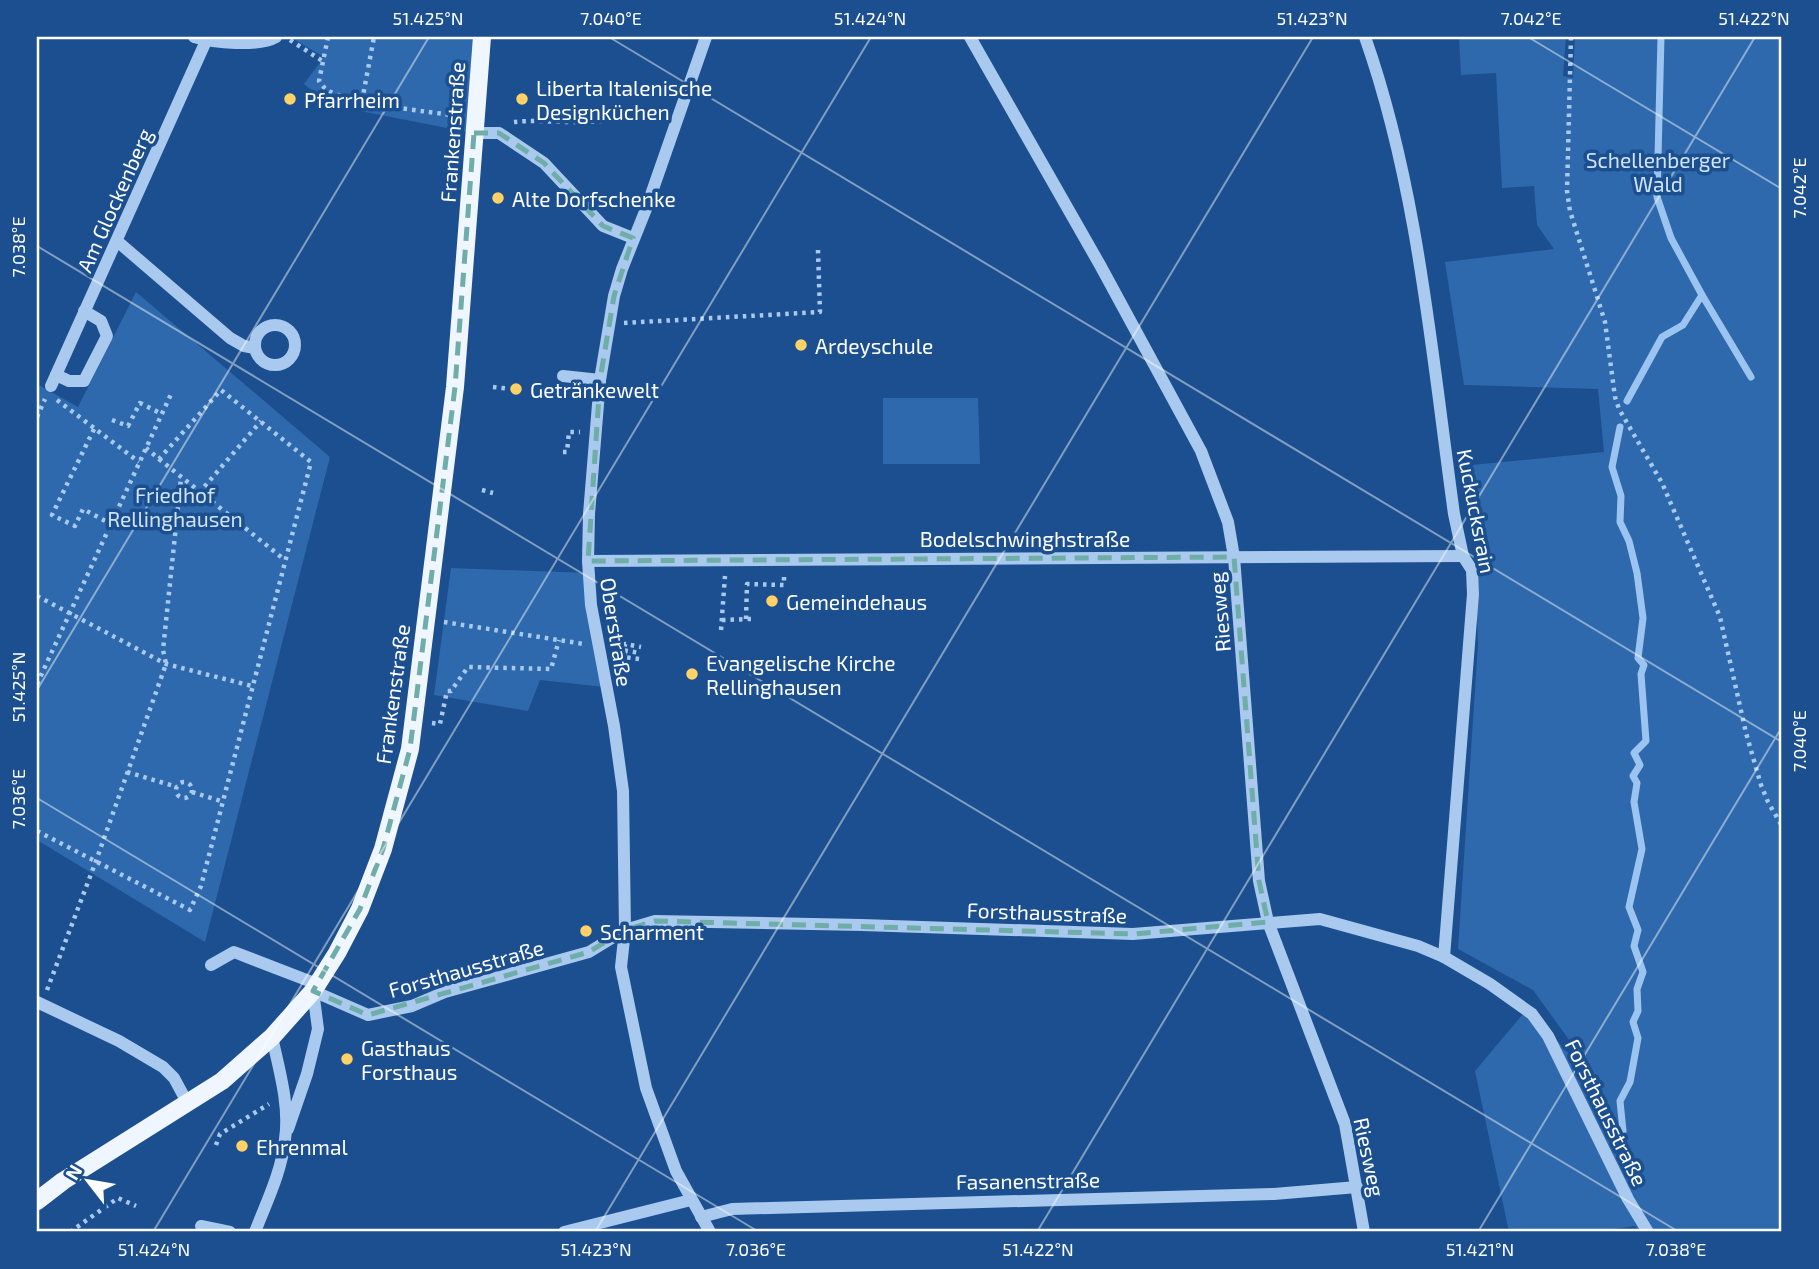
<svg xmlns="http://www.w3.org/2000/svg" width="1819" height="1269" viewBox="0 0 1819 1269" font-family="'Exo 2',sans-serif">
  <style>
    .green { fill: #2e69ad }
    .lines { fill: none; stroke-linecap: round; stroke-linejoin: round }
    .stream { stroke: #9cc4f0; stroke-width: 7 }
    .path { stroke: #a9c9ee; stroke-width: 4.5; stroke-dasharray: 3.5 5; stroke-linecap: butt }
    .minor { stroke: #a9c9ee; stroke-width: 12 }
    .major { stroke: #f0f6ff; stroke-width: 18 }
    .marked { fill: none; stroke: #6fada8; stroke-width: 5; stroke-dasharray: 14 9; stroke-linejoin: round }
    .ticks { fill: none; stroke: #fff; stroke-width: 2; stroke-opacity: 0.45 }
    .poi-dot { fill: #ffd166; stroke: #1b4f8f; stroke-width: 2.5 }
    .labels { text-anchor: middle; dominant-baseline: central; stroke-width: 7; stroke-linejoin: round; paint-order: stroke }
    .poi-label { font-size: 21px; fill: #fff; stroke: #1b4f8f; text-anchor: start }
    .street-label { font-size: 21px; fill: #fff; stroke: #1b4f8f }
    .park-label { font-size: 21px; fill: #cfe3fa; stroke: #1b4f8f }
    .neatline { fill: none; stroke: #fff; stroke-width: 2.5 }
    .ticks-label { font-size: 18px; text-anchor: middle; fill: #fff }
  </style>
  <rect width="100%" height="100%" fill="#1b4f8f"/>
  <g class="green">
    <path d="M290,37h191l-9,96 -142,-28 -26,-21 20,-27z"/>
    <path d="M1459,37h107l-3,39 10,2 2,-41h207v1195h-142l-5,-6 -42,6h-84l-34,-161 53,-63 49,55 3,-8 -47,-65 -75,-41 20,-305 -6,-179 132,-13 -6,-63 -134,-4 -19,-123 109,-13 -17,-24 -3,-39 -32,2 -6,-115 -35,2z"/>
    <path d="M136,292l194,165 -125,485 -168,-102v-456l41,23z"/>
    <path d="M883,398h95l2,66h-97z"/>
    <path d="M451,568l136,5 17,114 -64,-7 -12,31 -94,-16z"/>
  </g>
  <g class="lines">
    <g class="stream">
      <path d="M1702,295l49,82"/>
      <path d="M1627,401l35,-64 21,-12 19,-30 -31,-57 -14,-41 4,-160"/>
      <path d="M1620,427l-8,40 9,29 -1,26 9,19 8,32 6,45 -5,40 6,7 -3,9 5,67 -12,12 6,12 -7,11 4,7 -3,19 8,47 -13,58 9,23 -4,16 9,26 -6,17 1,22 -5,11 5,16 -8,44 -10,19 3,30"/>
    </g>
    <g class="path">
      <path d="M328,37l-9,44c2,2 5,7 7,8 17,14 107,23 132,27"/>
      <path d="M1571,37l-4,154 3,20 35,111 10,75 4,12 43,74 58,134 26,116 15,52 7,17 14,24"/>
      <path d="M290,40l34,22"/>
      <path d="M362,101l12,-64"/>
      <path d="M514,122c33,-4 92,8 119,-11"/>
      <path d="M624,323l196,-11 -2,-62"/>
      <path d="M493,387l18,2"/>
      <path d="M57,400l82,62"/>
      <path d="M37,417l8,-18"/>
      <path d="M112,420l16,6 12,-23 22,11"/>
      <path d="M94,429l-42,86 23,11 8,-17 28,15"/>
      <path d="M563,452h4l2,-20h11"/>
      <path d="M159,459l126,101"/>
      <path d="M482,490l11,3"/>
      <path d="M199,493l62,-72"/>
      <path d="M37,596l129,68 86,22"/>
      <path d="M746,619l1,-35 37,1v-10"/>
      <path d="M722,620l29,-1"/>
      <path d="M444,622l140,22"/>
      <path d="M721,630l4,-54"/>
      <path d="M616,649l24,4"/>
      <path d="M639,659l-15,-2 1,-13 16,3"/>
      <path d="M37,684l135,-292"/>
      <path d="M432,723l8,1 7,-33h4l17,-24 83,2 8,-29"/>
      <path d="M127,772l50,15"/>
      <circle cx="184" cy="790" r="8"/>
      <path d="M192,792l32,10"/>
      <path d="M37,831l153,79 11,-24 110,-424 -90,-72 -62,69 -13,-11"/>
      <path d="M47,990l49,-129 70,-197 -3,-14 18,-172"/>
      <path d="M216,1145l4,-11 49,-30"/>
      <path d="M70,1232l48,-34 18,8"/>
    </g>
    <g class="minor">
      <path d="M194,37c20,6 65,10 82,0"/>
      <path d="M706,37l-60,172 -24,60 -8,27 -14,84 -11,134 -1,47 3,44 23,121 9,65 2,139 -4,37 25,121 30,83 34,61"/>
      <path d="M970,37l130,228 101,186 27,71 6,35 25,324 9,41 77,202 19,108"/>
      <path d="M1365,37c53,150 67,319 89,477l9,42 9,14 1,24 -29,363"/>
      <path d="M474,133h25l45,30 59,63 30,12"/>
      <path d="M117,241l113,97 14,8 11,2"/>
      <circle cx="275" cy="345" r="20"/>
      <path d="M56,375l13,6h15l23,-45 -6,-15 -17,-10"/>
      <path d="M563,376l37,4"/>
      <path d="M51,386l155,-345"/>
      <path d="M588,561l875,-5"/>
      <path d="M211,965l23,-13 83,32"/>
      <path d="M313,991l55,24 44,-9 33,-14 144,-40 36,-22 30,-9 207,4 271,9 187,-15 98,27 26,11 46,27 42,30 16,22 80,163 20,33"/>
      <path d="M37,1002l82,39 44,26 11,11 14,26"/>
      <path d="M288,1129l19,-55 11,-45 -5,-38"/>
      <path d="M701,1217l31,-8 542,-15 83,-7"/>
      <path d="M201,1226l29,6"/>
      <path d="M255,1232c11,-29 27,-61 30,-93 5,-33 -6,-70 -13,-102"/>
      <path d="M564,1232l127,-32"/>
    </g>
    <path class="major" d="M37,1201l26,-20 159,-100 50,-44 41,-46 24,-38 23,-44 23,-60 27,-100 45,-362 27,-350"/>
  </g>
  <path class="marked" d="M474,133h25l45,30 59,63 30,12 -19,58 -14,84 -12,181 646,-4 25,324 9,41 -135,12 -478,-13 -30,9 -36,22 -221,63 -55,-24 47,-82 23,-60 27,-100 45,-362z"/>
  <path class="ticks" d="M609,37l1173,705M1528,37l254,152M37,246l1642,986M37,690l392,-653M37,798l722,434M153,1232l718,-1195M595,1232l718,-1195M1037,1232l718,-1195M1478,1232l304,-505"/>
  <g class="poi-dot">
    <circle cx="290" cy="99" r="7"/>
    <circle cx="522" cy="99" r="7"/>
    <circle cx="498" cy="198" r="7"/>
    <circle cx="801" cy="345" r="7"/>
    <circle cx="516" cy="389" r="7"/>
    <circle cx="772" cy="601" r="7"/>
    <circle cx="692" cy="674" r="7"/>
    <circle cx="586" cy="931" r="7"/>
    <circle cx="347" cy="1059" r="7"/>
    <circle cx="242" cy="1146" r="7"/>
  </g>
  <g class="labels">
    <g class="poi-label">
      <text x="536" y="87">Liberta Italenische<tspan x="536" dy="24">Designküchen</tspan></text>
      <text x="304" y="99">Pfarrheim</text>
      <text x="512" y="198">Alte Dorfschenke</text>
      <text x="815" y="345">Ardeyschule</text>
      <text x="530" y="389">Getränkewelt</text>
      <text x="786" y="601">Gemeindehaus</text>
      <text x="706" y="662">Evangelische Kirche<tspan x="706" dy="24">Rellinghausen</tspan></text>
      <text x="600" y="931">Scharment</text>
      <text x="361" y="1047">Gasthaus<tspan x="361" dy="24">Forsthaus</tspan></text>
      <text x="256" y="1146">Ehrenmal</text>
    </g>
    <g class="street-label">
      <text transform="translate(452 132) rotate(-86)">Frankenstraße</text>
      <text transform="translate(114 200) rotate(-66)">Am Glockenberg</text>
      <text transform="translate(1477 511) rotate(79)">Kuckucksrain</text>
      <text x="1025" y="538">Bodelschwinghstraße</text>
      <text transform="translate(1219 612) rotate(-95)">Riesweg</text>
      <text transform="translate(617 632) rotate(81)">Oberstraße</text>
      <text transform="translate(392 694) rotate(-82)">Frankenstraße</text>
      <text transform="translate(1047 912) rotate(2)">Forsthausstraße</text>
      <text transform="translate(466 968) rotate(-16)">Forsthausstraße</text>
      <text transform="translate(1607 1112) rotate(64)">Forsthausstraße</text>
      <text transform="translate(1370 1157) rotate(78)">Riesweg</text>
      <text transform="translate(1028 1180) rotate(-1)">Fasanenstraße</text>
    </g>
    <g class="park-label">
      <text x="1658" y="159">Schellenberger<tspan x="1658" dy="24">Wald</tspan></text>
      <text x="175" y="494">Friedhof<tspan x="175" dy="24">Rellinghausen</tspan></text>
    </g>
  </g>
  <rect width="1819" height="1269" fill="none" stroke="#1b4f8f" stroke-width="77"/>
  <g transform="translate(88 1181) rotate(301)" stroke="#1b4f8f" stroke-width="5" paint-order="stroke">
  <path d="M0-5L12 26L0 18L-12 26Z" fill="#ffffff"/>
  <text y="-10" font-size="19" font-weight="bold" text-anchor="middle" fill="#ffffff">N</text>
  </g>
  <rect x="38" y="38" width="1742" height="1192" class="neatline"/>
  <g class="ticks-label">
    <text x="428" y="25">51.425°N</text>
    <text x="611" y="25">7.040°E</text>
    <text x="870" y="25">51.424°N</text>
    <text x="1312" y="25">51.423°N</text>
    <text x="1531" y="25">7.042°E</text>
    <text x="1754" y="25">51.422°N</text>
    <text transform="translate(1800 188) rotate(-90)" y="6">7.042°E</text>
    <text transform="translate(19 247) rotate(-90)" y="6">7.038°E</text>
    <text transform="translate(19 687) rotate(-90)" y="6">51.425°N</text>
    <text transform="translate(1800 741) rotate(-90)" y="6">7.040°E</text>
    <text transform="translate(19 799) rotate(-90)" y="6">7.036°E</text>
    <text x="154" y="1256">51.424°N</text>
    <text x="596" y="1256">51.423°N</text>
    <text x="756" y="1256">7.036°E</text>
    <text x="1038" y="1256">51.422°N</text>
    <text x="1480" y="1256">51.421°N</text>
    <text x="1676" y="1256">7.038°E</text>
  </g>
</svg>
